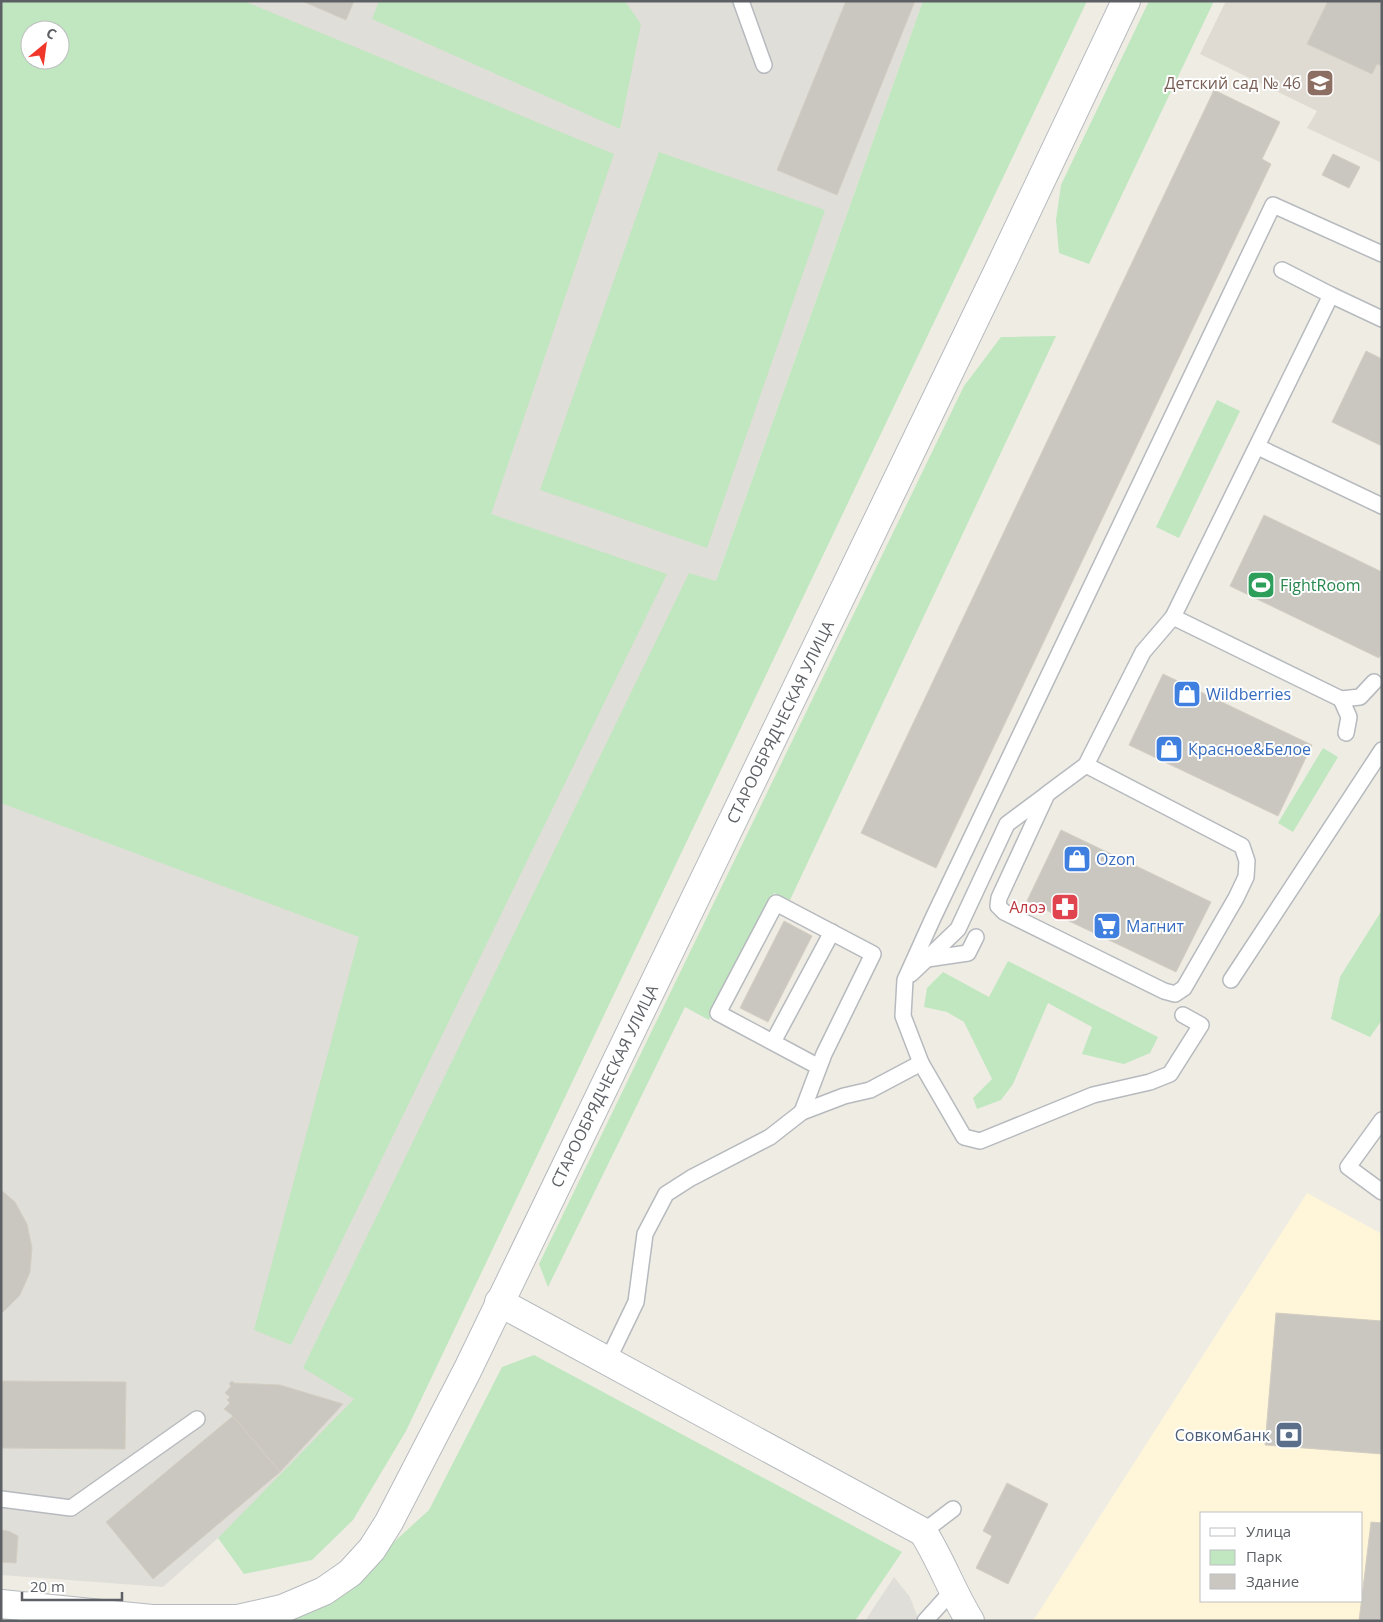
<svg xmlns="http://www.w3.org/2000/svg" width="1383" height="1622" viewBox="0 0 1383 1622" font-family="'Open Sans',sans-serif">
  <style>
    .commercial { fill: #fff6d9; fill-rule: evenodd }
    .industrial { fill: #e0ded8; fill-rule: evenodd }
    .education { fill: #dfdbd2 }
    .green { fill: #c0e7bf; fill-rule: evenodd }
    .building { fill: #cac7c1; stroke: #d4cec2 }
    .lines { fill: none; stroke-linecap: round; stroke-linejoin: round }
    .service-casing { stroke: #b6babe; stroke-width: 18 }
    .tertiary-casing { stroke: #b6babe; stroke-width: 30 }
    .service { stroke: #fff; stroke-width: 15 }
    .tertiary { stroke: #fff; stroke-width: 28 }
    .labels { text-anchor: middle; dominant-baseline: central; stroke-width: 4; stroke-linejoin: round; paint-order: stroke }
    .education-label { font-size: 16px; fill: #785e54; stroke: #fff; text-anchor: end }
    .leisure-label { font-size: 16px; fill: #27864d; stroke: #fff; text-anchor: start }
    .shop-label { font-size: 16px; fill: #366cbe; stroke: #fff; text-anchor: start }
    .street-label { font-size: 16px; fill: #5c6065; stroke: #fff }
    .health-label { font-size: 16px; fill: #be3a42; stroke: #fff; text-anchor: end }
    .service-label { font-size: 16px; fill: #4e5e75; stroke: #fff; text-anchor: end }
  </style>
  <rect width="100%" height="100%" fill="#efece4"/>
  <path class="commercial" d="M1307,1193l75,41v387h-349zM1202,1513h160v88h-160z"/>
  <g class="industrial">
    <path d="M1,1h922l-207,580 -27,-7 -385,794 51,31 -57,68 -135,120 -162,-12zM30,30h30v30h-30z"/>
    <path d="M894,1577l16,20 9,24h-54z"/>
  </g>
  <path class="education" d="M1226,1h156v162l-75,-35 10,-17 -117,-57z"/>
  <g class="green">
    <path d="M1,1h243l370,153 -123,360 176,60 -376,771 -37,-15 105,-393 -358,-134zM30,30h30v30h-30z"/>
    <path d="M379,1h246l16,23 -21,105 -248,-110z"/>
    <path d="M923,1h164l-681,1430 -53,89 -41,40 -68,14 -26,-36 136,-139 -51,-31 386,-795 27,8z"/>
    <path d="M1149,1h65l-125,263 -30,-11 -3,-33 5,-35z"/>
    <path d="M659,152l166,58 -118,338 -167,-58z"/>
    <path d="M1056,336l-266,564 -16,-7 -65,127 -24,-13 -137,280 -9,-23 425,-878 37,-49z"/>
    <path d="M1217,400l23,11 -61,127 -23,-11z"/>
    <path d="M1323,748l15,9 -45,75 -15,-9z"/>
    <path d="M1382,910v110l-12,17 -39,-18 9,-42z"/>
    <path d="M1008,961l150,76 -8,16 -26,11 -42,-10 10,-27 -44,-24 -35,81 -12,16 -24,9 -4,-11 19,-19 -28,-57 -17,-10 -23,-5 3,-19 16,-16 46,25z"/>
    <path d="M534,1355l368,197 -47,69h-586l59,-19 101,-92 73,-143z"/>
  </g>
  <g class="building">
    <path d="M302,1h52l-8,19z"/>
    <path d="M846,1h69l-78,194 -60,-25z"/>
    <path d="M1328,1h54v65l-5,-2 -5,10 -65,-30z"/>
    <path d="M1214,90l66,32 -18,37 9,5 -335,704 -75,-35z"/>
    <path d="M1333,154l27,13 -11,21 -27,-13z"/>
    <path d="M1366,351l16,8v87l-50,-24z"/>
    <path d="M1264,515l118,57v80l-3,6 -149,-72z"/>
    <path d="M1163,674l149,71 -34,71 -149,-71z"/>
    <path d="M1061,830l150,72 -35,70 -149,-71z"/>
    <path d="M784,921l28,15 -44,86 -28,-14z"/>
    <path d="M1,1190l14,12 12,22 5,24 -2,24 -10,23 -19,19z"/>
    <path d="M1276,1313l106,8v133l-117,-9z"/>
    <path d="M1,1381l125,1 -1,67 -124,-1z"/>
    <path d="M232,1381l2,2 46,2 63,19 -63,68 -47,-56 -9,-7 6,-6 -3,-3 3,-3 -5,-4 6,-7 -2,-2z"/>
    <path d="M233,1416l47,56 -127,107 -47,-57z"/>
    <path d="M1007,1483l41,21 -40,80 -32,-16 16,-32 -9,-5z"/>
    <path d="M1371,1522l11,1v98h-23z"/>
    <path d="M1,1530l7,1 10,5 -2,27 -15,-1z"/>
  </g>
  <g class="lines">
    <defs>
      <g id="service">
        <path d="M741,1l23,64"/>
        <path d="M1282,270l49,25"/>
        <path d="M1258,447l124,59"/>
        <path d="M1173,617l168,82 19,-2 14,-15"/>
        <path d="M1341,699l8,18 -3,16"/>
        <path d="M1086,765l156,81 5,15 -1,16 -10,21 -52,90 -9,6 -11,-3 -160,-79 -6,-6 1,-8 48,-104 39,-29 57,-113 30,-35 158,-322 51,24"/>
        <path d="M927,959l41,-6 8,-16"/>
        <path d="M911,974l47,-45 49,-105 39,-29"/>
        <path d="M1231,980l151,-230"/>
        <path d="M1183,1015l18,10 -31,49 -20,8 -57,13 -113,46 -16,-4 -43,-74 -18,-47 2,-36 28,-62 340,-713 109,49"/>
        <path d="M773,1042l59,-110"/>
        <path d="M802,1112l22,-58 49,-100 -97,-51 -58,110 101,54"/>
        <path d="M1382,1120l-34,47 34,25"/>
        <path d="M608,1360l28,-58 9,-68 21,-40 25,-16 79,-41 32,-25 42,-16 26,-6 51,-27"/>
        <path d="M1,1499l70,9 126,-89"/>
        <path d="M923,1532l30,-23"/>
        <path d="M925,1621l28,-31"/>
      </g>
      <g id="tertiary">
        <path d="M499,1302l424,230c18,28 29,60 47,89"/>
        <path d="M1,1604l151,15h86l44,-10 42,-18 26,-18 22,-24 17,-27 78,-151 533,-1104 126,-266"/>
      </g>
    </defs>
    <use href="#service" class="service-casing"/>
    <use href="#tertiary" class="tertiary-casing"/>
    <use href="#service" class="service"/>
    <use href="#tertiary" class="tertiary"/>
  </g>
  <defs>
    <symbol id="school-square" viewBox="-11 -11 22 22"><rect x="-9" y="-9" width="18" height="18" rx="4" fill="#8d6e63" stroke="#fff"/><path d="M0-5L7-2L0 1L-7-2ZM-4 1L0 2.5L4 1V4Q0 6-4 4Z" fill="#fff"/></symbol>
    <symbol id="stadium-square" viewBox="-11 -11 22 22"><rect x="-9" y="-9" width="18" height="18" rx="4" fill="#2e9e5b" stroke="#fff"/><path d="M0-5a6.5 5 0 1 0 0 10a6.5 5 0 1 0 0-10ZM-3.5-1.8h7v3.6h-7Z" fill="#fff"/></symbol>
    <symbol id="shop-square" viewBox="-11 -11 22 22"><rect x="-9" y="-9" width="18" height="18" rx="4" fill="#3f7fe0" stroke="#fff"/><path d="M-5-2.5h2.3a2.7 3.5 0 0 1 5.4 0H5L5.5 6h-11ZM-1.5-2.5h3a1.5 2.3 0 0 0-3 0Z" fill="#fff"/></symbol>
    <symbol id="pharmacy-square" viewBox="-11 -11 22 22"><rect x="-9" y="-9" width="18" height="18" rx="4" fill="#e0444e" stroke="#fff"/><path d="M-2-6h4v4h4v4h-4v4h-4v-4h-4v-4h4Z" fill="#fff"/></symbol>
    <symbol id="supermarket-square" viewBox="-11 -11 22 22"><rect x="-9" y="-9" width="18" height="18" rx="4" fill="#3f7fe0" stroke="#fff"/><path d="M-6-5.5h2.5l.6 2H6L4.5 2H-2.5L-4.4-4H-6ZM-1.5 3.2a1.3 1.3 0 1 0 .1 0ZM3 3.2a1.3 1.3 0 1 0 .1 0Z" fill="#fff"/></symbol>
    <symbol id="bank-square" viewBox="-11 -11 22 22"><rect x="-9" y="-9" width="18" height="18" rx="4" fill="#5c6f8a" stroke="#fff"/><path d="M-6-4H6V4H-6ZM0-2.3a2.3 2.3 0 1 0 0 4.6a2.3 2.3 0 1 0 0-4.6Z" fill="#fff"/></symbol>
  </defs>
  <g fill-rule="evenodd">
    <use href="#school-square" x="1304" y="67" width="32" height="32"/>
    <use href="#stadium-square" x="1245" y="569" width="32" height="32"/>
    <use href="#shop-square" x="1171" y="678" width="32" height="32"/>
    <use href="#shop-square" x="1153" y="733" width="32" height="32"/>
    <use href="#shop-square" x="1061" y="843" width="32" height="32"/>
    <use href="#pharmacy-square" x="1049" y="891" width="32" height="32"/>
    <use href="#supermarket-square" x="1091" y="910" width="32" height="32"/>
    <use href="#bank-square" x="1273" y="1419" width="32" height="32"/>
  </g>
  <g class="labels">
    <g class="education-label">
      <text x="1301" y="83">Детский сад № 46</text>
    </g>
    <g class="leisure-label">
      <text x="1280" y="585">FightRoom</text>
    </g>
    <g class="shop-label">
      <text x="1206" y="694">Wildberries</text>
      <text x="1188" y="749">Красное&amp;Белое</text>
      <text x="1096" y="859">Ozon</text>
      <text x="1126" y="926">Магнит</text>
    </g>
    <g class="street-label">
      <text transform="translate(780 722) rotate(-64)">СТАРООБРЯДЧЕСКАЯ УЛИЦА</text>
      <text transform="translate(604 1086) rotate(-64)">СТАРООБРЯДЧЕСКАЯ УЛИЦА</text>
    </g>
    <g class="health-label">
      <text x="1046" y="907">Алоэ</text>
    </g>
    <g class="service-label">
      <text x="1270" y="1435">Совкомбанк</text>
    </g>
  </g>
  <rect width="1383" height="1622" fill="none" stroke="#5c6065" stroke-width="5"/>
  <rect x="1200" y="1512" width="162" height="90" fill="#ffffff" stroke="#bebfc1"/>
  <rect x="1210" y="1528" width="25" height="8" fill="#ffffff" stroke="#bebfc1"/>
  <text x="1246" y="1537" font-size="15" fill="#5c6065">Улица</text>
  <rect x="1210" y="1550" width="25" height="15" fill="#c0e7bf" stroke="#bebfc1"/>
  <text x="1246" y="1562" font-size="15" fill="#5c6065">Парк</text>
  <rect x="1210" y="1574" width="25" height="15" fill="#cac7c1" stroke="#bebfc1"/>
  <text x="1246" y="1587" font-size="15" fill="#5c6065">Здание</text>
  <g transform="translate(45 45) rotate(29)"><circle r="24" fill="#ffffff" stroke="#bebfc1"/>
  <path d="M0-4L9 19L0 12L-9 19Z" fill="#ef382a"/>
  <text y="-8" font-size="14" font-weight="bold" text-anchor="middle" fill="#5c6065">С</text>
  </g>
  <path d="M22 1592v8h100v-8" fill="none" stroke="#5c6065" stroke-width="2.5"/>
  <text x="30" y="1592" font-size="15" fill="#5c6065" stroke="#ffffff" stroke-width="4" paint-order="stroke">20 m</text>
</svg>
